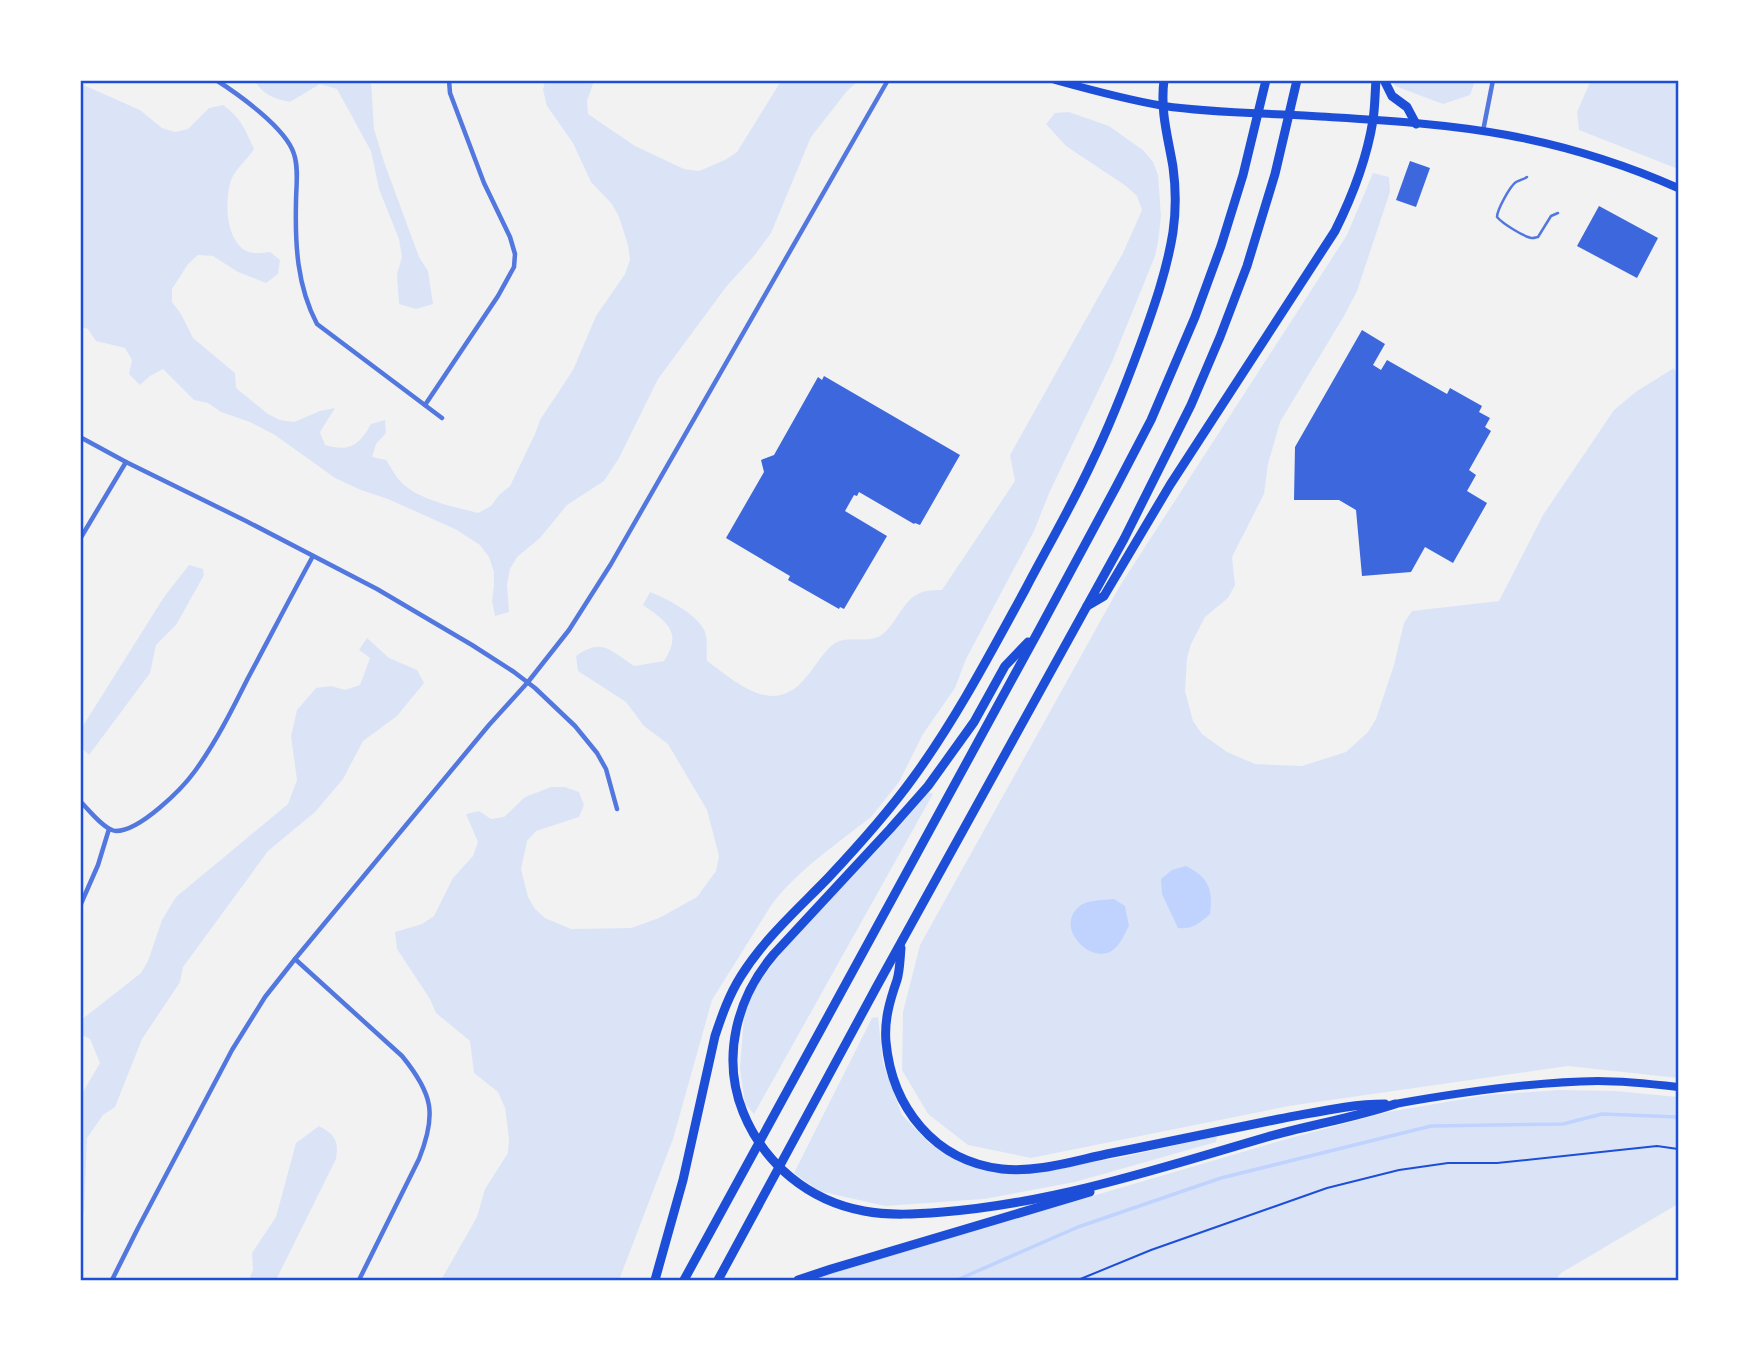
<svg xmlns="http://www.w3.org/2000/svg" width="1759" height="1361" viewBox="0 0 1759 1361" font-family="'DejaVu Sans',sans-serif">
  <style>
    .green { fill: #dbe4f7 }
    .water { fill: #bfd3fe }
    .lines { fill: none; stroke-linecap: round; stroke-linejoin: round }
    .stream { stroke: #bfd3fe; stroke-width: 3.5 }
    .building { fill: #3d67dc }
    .path { stroke: #1d4ed8; stroke-width: 2 }
    .service { stroke: #5277de; stroke-width: 2.5 }
    .minor { stroke: #5277de; stroke-width: 4.5 }
    .trunk { stroke: #1d4ed8; stroke-width: 8 }
    .motorway { stroke: #1d4ed8; stroke-width: 9 }
    .neatline { fill: none; stroke: #1d4ed8; stroke-width: 2.5 }
  </style>
  <rect width="100%" height="100%" fill="#f2f2f2"/>
  <g class="green">
    <path d="M1591,80l87,1v88l-99,-39 -2,-18z"/>
    <path d="M255,81h116l3,48 10,33 35,95 9,14 5,33 -17,5 -17,-5 -2,-30 5,-17 -3,-18 -20,-50 -8,-38 -34,-62 -17,-5 -30,18c-15,-3 -27,-7 -35,-21z"/>
    <path d="M545,81h49l-7,20 1,13 47,32 49,23 15,2 26,-11 12,-8 44,-71h77l-11,10 -36,46 -40,96 -17,23 -28,31 -68,92 -39,79 -15,23 -37,24 -27,33 -23,19 -7,12 -3,15 2,28 -14,4 -3,-15 2,-15v-14l-5,-15 -9,-12 -25,-16 -67,-30 -27,-9 -26,-12 -60,-43 -25,-13 -29,-10 -13,-9 -14,-3 -31,-31 -13,7 -10,9 -11,-11 3,-14 -7,-12 -29,-7 -8,-12 -7,-2v-243l59,26 22,18 13,4 13,-3 21,-21 14,-3c18,13 22,24 31,44 -7,11 -18,19 -23,31 -6,20 -6,55 12,69 8,6 18,4 27,3l10,8 -2,14 -12,9 -28,-11 -25,-16 -15,-1 -10,9 -16,25v13l9,12 12,24 42,35 1,15 32,26 12,6 14,2 26,-11 15,-3 -15,24 5,13c24,7 34,1 46,-21l14,-4 1,13 -10,11 -4,13 14,3c5,7 9,16 16,23 17,17 53,24 76,30l13,-7 8,-11 11,-9 25,-52 5,-14 33,-50 23,-54 29,-42 5,-14 -2,-15 -9,-28 -7,-13 -21,-22 -18,-39 -26,-37 -4,-16z"/>
    <path d="M1392,81h83l-5,14 -27,9 -48,-18z"/>
    <path d="M1069,112l40,14 35,25 9,11 5,13 3,41 -3,26 -3,14 -43,106 -62,129 -16,40 -68,128 -11,29 -32,46 -24,48 -28,35c-34,27 -72,52 -99,87l-60,96 -39,139 -54,141h-178l36,-63 8,-28 23,-36 1,-15 -4,-30 -7,-16 -24,-19 -4,-32 -34,-28 -6,-14 -33,-50 -2,-17 27,-8 12,-8 19,-38 20,-22 5,-14 -12,-28 13,-3 12,8 13,-2 21,-20 26,-10h14l14,5 5,13 -5,12 -43,14 -9,10 -6,28 7,28 7,12 10,9 26,11 60,-1 28,-10 38,-21 19,-26 3,-15 -12,-46 -39,-66 -24,-18 -18,-24 -48,-31 -2,-15c26,-19 35,-5 58,10l30,-5c19,-29 3,-39 -21,-56l7,-13c16,6 49,23 55,40 3,8 1,20 2,29 32,23 67,57 100,15 9,-10 17,-26 28,-33 16,-9 36,3 50,-11 14,-13 20,-37 41,-41 5,-1 11,-1 16,-1l73,-109 -5,-26 113,-202 19,-43 -5,-14 -11,-10 -60,-40 -20,-22 9,-11z"/>
    <path d="M1373,173l16,4 1,15 -33,99 -13,25 -64,106 -12,42 -4,30 -32,63 3,28 -7,13 -23,19 -14,27 -4,14 -2,33 8,30 9,13 25,18 28,12 47,2 44,-14 22,-20 8,-13 18,-54 10,-42 8,-12 87,-10 44,-86 71,-105 23,-19 37,-23 4,8v702l-110,-12 -279,40 -258,52 -63,-13 -40,-31 -26,-44 1,-58 17,-67 201,-361 226,-349z"/>
    <path d="M189,565l14,4 1,6 -28,50 -20,20 -6,28 -61,82 -8,-8v-18l83,-132z"/>
    <path d="M367,638l22,20 28,12 7,13 -27,33 -34,25 -20,38 -28,33 -47,39 -85,116 -3,15 -38,57 -27,68 -12,8 -16,23 -3,74 -3,5v-122l19,-32 -10,-24 -9,-4v-15l60,-47 7,-12 14,-41 14,-23 112,-93 9,-24 -6,-44 6,-26 19,-22 15,-2 14,4 15,-5 10,-27 -11,-8z"/>
    <path d="M928,792l5,2 -179,320 -9,-10 -5,-35 4,-55 14,-31 38,-50z"/>
    <path d="M878,1017l5,46 19,52 27,28 33,20 50,11 34,-4 77,-13 94,-21 -1,6 -141,40 -91,17 -99,7 -66,-15 -25,-18 78,-155z"/>
    <path d="M1558,1090l57,1 63,6v107l-117,69 -6,7h-745l45,-14 428,-126 105,-28 99,-17z"/>
    <path d="M319,1126c16,9 20,14 17,33l-60,121h-27l4,-10 -1,-17 24,-36 20,-74z"/>
  </g>
  <g class="water">
    <path d="M1186,866c23,12 27,23 24,48 -10,9 -19,16 -32,14l-16,-34 -1,-15 11,-9z"/>
    <path d="M1114,899l11,7 4,20c-4,7 -8,18 -15,23 -20,19 -63,-22 -33,-44 8,-5 23,-5 33,-6z"/>
  </g>
  <g class="lines">
    <path class="stream" d="M957,1280l121,-53 143,-49 210,-52 132,-2 39,-10 76,3"/>
  </g>
  <g class="building">
    <path d="M1410,161l20,7 -14,39 -20,-7z"/>
    <path d="M1599,206l59,32 -21,40 -60,-32z"/>
    <path d="M1362,330l23,14 -12,21 8,5 6,-10 60,34 3,-6 32,18 -3,6 11,6 -5,9 6,4 -22,39 7,5 -9,16 20,12 -34,60 -28,-16 -14,25 -49,4 -6,-66 -17,-10h-45l1,-53z"/>
    <path d="M824,376l136,79 -40,70 -5,-2 -1,1 -55,-32 -2,4 -3,-1 -9,16 42,25 -43,73 -4,-2 -1,2 -51,-29 2,-4 -64,-38 38,-66 -3,-12 13,-5 44,-78 4,3z"/>
  </g>
  <g class="lines">
    <path class="path" d="M1078,1280l73,-30 176,-62 72,-18 49,-7h49l160,-17 21,3"/>
    <path class="service" d="M1527,177c-3,2 -7,3 -11,5 -6,4 -19,28 -19,35 5,6 28,21 36,21 2,0 3,-1 5,-1l13,-21 7,-3"/>
    <g class="minor">
      <path d="M216,80c22,14 70,48 78,74 5,15 2,33 2,48 -1,43 1,84 21,122l125,94"/>
      <path d="M1483,131l10,-51"/>
      <path d="M425,405l73,-109 16,-29 1,-13 -5,-17 -26,-54 -34,-90 -1,-13"/>
      <path d="M80,437l46,25 120,59 131,68 95,56 42,27 21,16 40,38 22,27 9,16 11,40"/>
      <path d="M80,539l46,-77"/>
      <path d="M80,801c8,8 25,30 36,30 24,0 66,-42 79,-60 21,-29 37,-61 53,-93 22,-41 43,-82 65,-122"/>
      <path d="M80,906l18,-41 11,-36"/>
      <path d="M295,959l107,97c31,38 35,58 17,103l-60,121"/>
      <path d="M112,1280l26,-52 94,-178 33,-53 30,-38 194,-234 39,-43 41,-52 42,-66 277,-484"/>
    </g>
    <g class="trunk">
      <path d="M1055,80c36,10 72,20 109,26 48,7 99,7 148,10 65,4 131,7 195,19 59,11 117,29 171,53"/>
      <path d="M1395,1104c67,-12 135,-22 203,-23 27,0 54,3 80,6"/>
    </g>
    <g class="motorway">
      <path d="M1384,80l8,16 15,11 9,17"/>
      <path d="M1087,606l17,-10 66,-111 165,-254c17,-34 32,-73 38,-111 2,-13 2,-27 3,-40"/>
      <path d="M1028,642l-23,24 -31,56 -46,64 -38,43 -116,125c-37,43 -53,103 -31,158 21,52 66,89 121,99 26,5 53,3 79,1 111,-9 218,-44 324,-75 43,-12 86,-19 128,-33"/>
      <path d="M901,948c-1,10 -1,22 -4,32 -7,20 -13,40 -11,62 6,65 48,119 116,127 37,4 74,-9 110,-16 56,-11 112,-23 167,-34 35,-6 70,-15 106,-15"/>
      <path d="M655,1280l28,-100 32,-144c7,-21 14,-41 26,-60 23,-37 57,-67 87,-98 30,-32 59,-64 85,-100 43,-59 77,-124 112,-188 22,-42 46,-83 66,-126 19,-39 35,-80 50,-121 13,-36 26,-73 32,-111 3,-21 3,-43 0,-65 -5,-30 -13,-55 -9,-87"/>
      <path d="M684,1280l355,-650 77,-143 35,-67 44,-103 26,-71 22,-71 23,-95"/>
      <path d="M718,1280l159,-294 247,-447 67,-134 29,-68 27,-71 28,-92 22,-94"/>
      <path d="M798,1280l33,-11 259,-77"/>
    </g>
  </g>
  <rect width="1759" height="1361" fill="none" stroke="#ffffff" stroke-width="164"/>
  <rect x="82" y="82" width="1595" height="1197" class="neatline"/>
</svg>
